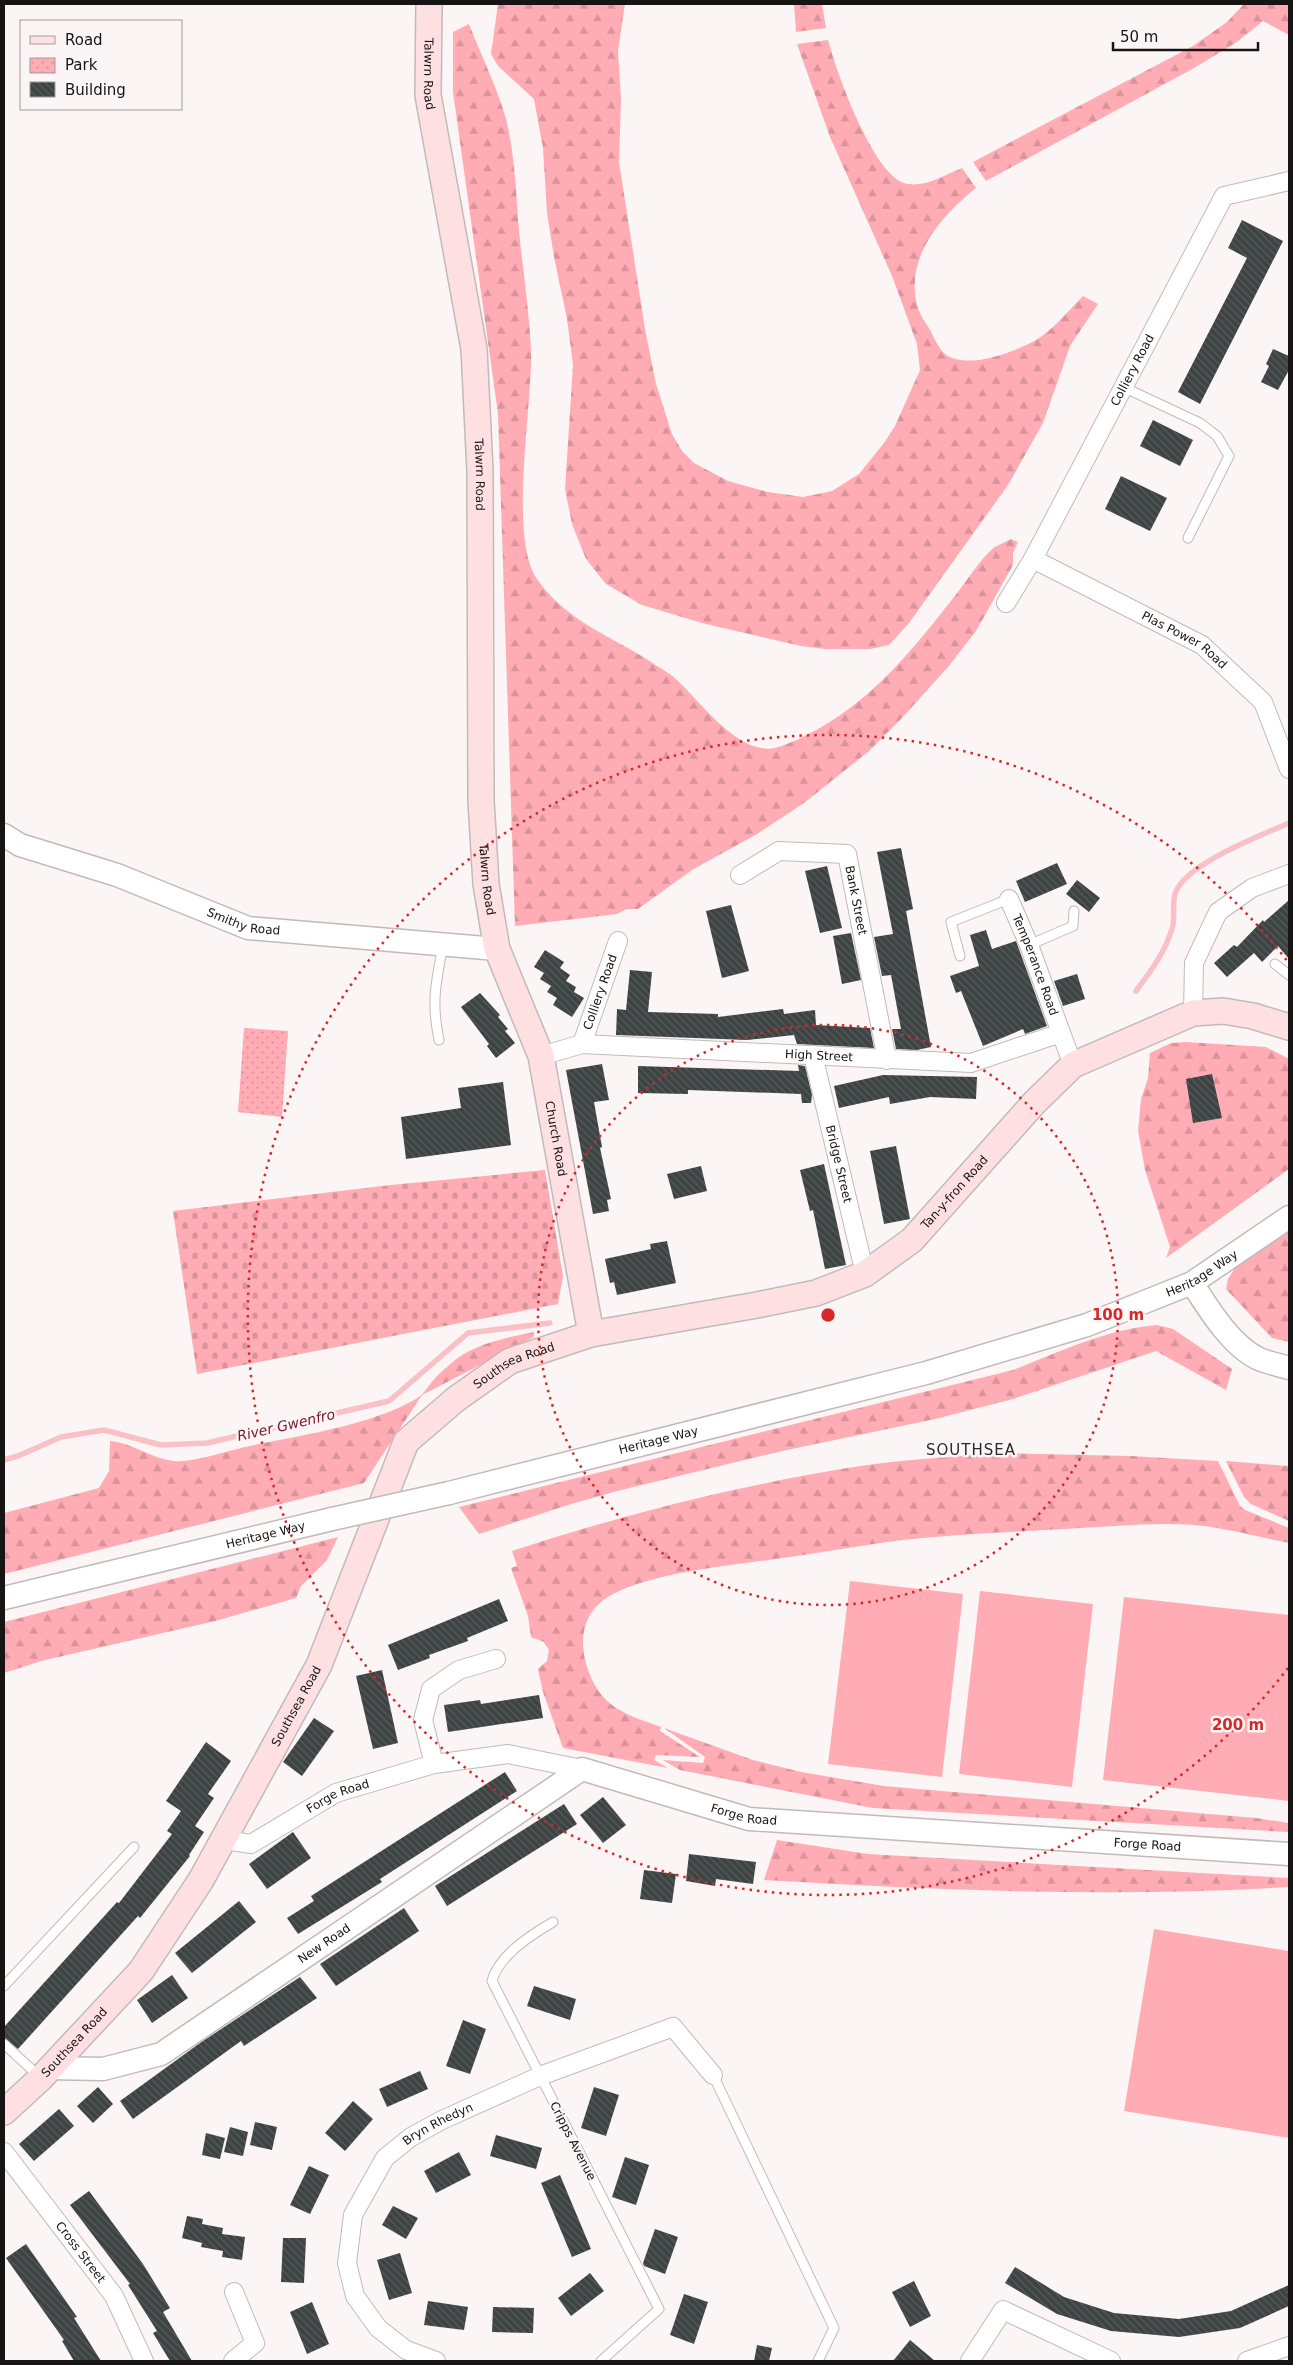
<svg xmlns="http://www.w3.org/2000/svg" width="1293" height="2365" viewBox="0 0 1293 2365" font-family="'DejaVu Sans',sans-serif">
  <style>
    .forest { fill: url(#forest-firs) }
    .cemetery { fill: url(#cemetery-stones) }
    .park { fill: url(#park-dots) }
    .garden { fill: #ffacb4 }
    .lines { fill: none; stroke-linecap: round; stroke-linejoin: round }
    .stream { stroke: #f9c1c6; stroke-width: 5.5 }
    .building { fill: url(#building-back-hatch) }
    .service-casing { stroke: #c1baba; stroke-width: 11 }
    .minor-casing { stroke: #c1baba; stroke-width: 20 }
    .tertiary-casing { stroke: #c1baba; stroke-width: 25 }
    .secondary-casing { stroke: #c1baba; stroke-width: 28 }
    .service { stroke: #fff; stroke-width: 9 }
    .minor { stroke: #fff; stroke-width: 18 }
    .tertiary { stroke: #fff; stroke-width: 22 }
    .secondary { stroke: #fee0e3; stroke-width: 25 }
    .tertiary-bridge-casing { stroke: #c1baba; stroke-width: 25; stroke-linecap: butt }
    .tertiary-bridge { stroke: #fff; stroke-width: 22 }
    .ring { fill: none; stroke: #d62828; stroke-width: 2.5; stroke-dasharray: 2.5 5 }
    .labels { text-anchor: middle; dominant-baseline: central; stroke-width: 5; stroke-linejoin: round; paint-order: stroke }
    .street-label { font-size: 12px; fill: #171414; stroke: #fcf5f6 }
    .water-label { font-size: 14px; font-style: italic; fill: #7c142e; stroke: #fcf5f6 }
    .quarter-label { font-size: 15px; letter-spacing: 1px; fill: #2d2828; stroke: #fcf5f6 }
    .centre { fill: #d62828; stroke: #fcf5f6; stroke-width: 2.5 }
    .ring-label { font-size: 15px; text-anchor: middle; font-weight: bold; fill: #d62828; stroke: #fcf5f6; stroke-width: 5; stroke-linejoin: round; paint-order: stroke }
  </style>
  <defs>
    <pattern id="forest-firs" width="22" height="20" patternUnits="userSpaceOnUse" patternTransform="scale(1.25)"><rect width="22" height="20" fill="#ffacb4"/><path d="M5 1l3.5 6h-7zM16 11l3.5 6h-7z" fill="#da939a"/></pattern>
    <pattern id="cemetery-stones" width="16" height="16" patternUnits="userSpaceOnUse" patternTransform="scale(1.25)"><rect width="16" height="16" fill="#ffacb4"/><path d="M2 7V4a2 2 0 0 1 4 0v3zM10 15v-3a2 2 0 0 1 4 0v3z" fill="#da939a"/></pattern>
    <pattern id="park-dots" width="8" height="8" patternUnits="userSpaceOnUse" patternTransform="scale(1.25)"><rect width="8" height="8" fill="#ffacb4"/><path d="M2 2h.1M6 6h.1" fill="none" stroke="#da939a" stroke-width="1.8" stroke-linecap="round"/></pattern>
    <pattern id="building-back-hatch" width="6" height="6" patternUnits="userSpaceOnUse" patternTransform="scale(1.25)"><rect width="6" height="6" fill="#3d4343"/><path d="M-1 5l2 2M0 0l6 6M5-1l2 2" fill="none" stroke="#565a5a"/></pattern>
  </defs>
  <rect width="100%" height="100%" fill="#fcf5f6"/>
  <g class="forest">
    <path d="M498,4h127l-7,47 3,48 -2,63 26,167 11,55 16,50 10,17 12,12 34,18 40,11 35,5 29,-6 27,-17 25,-31 11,-17 25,-56 -3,-26 -25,-68 -62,-139 -33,-93 31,-4c8,31 44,132 76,143 19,6 40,-8 58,-15l14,20c-35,28 -73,71 -58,120 2,7 7,14 11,20 4,7 8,17 13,23 20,23 80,-1 100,-15 15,-11 28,-27 41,-40l15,8 -28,42 -27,77 -35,62 -99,138 -20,22 -19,4h-45l-24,-3 -99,-23 -60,-18 -36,-21 -20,-25 -14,-35 -7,-35 8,-124 -6,-46 -13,-62 -7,-44 -4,-65 -9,-49 -36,-33 -7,-12z"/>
    <path d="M794,4h28l4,24 -30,4z"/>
    <path d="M1244,4h45v31l-26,-14 -26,21 -43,26 -208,113 -13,-19 220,-116 34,-24z"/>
    <path d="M469,24c12,31 28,63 37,95 9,37 10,74 13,112 4,39 10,79 12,118 2,55 -23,188 6,230 30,43 73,56 114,83 10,7 21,12 29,21 22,21 59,72 95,65 15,-4 30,-12 43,-19 57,-32 96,-81 136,-132 10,-12 29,-42 41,-50 5,-3 11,-5 16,-8l7,3 -5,11v12l-37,66 -28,36 -47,52 -32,32 -65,52 -47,31 -65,36 -54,39h-11l-10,5 -102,12 -17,-512 -45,-322v-60z"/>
    <path d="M1186,1042l80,5 23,12v110l-123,89 4,-11 -25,-77 -7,-39 3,-32 7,-21 2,-25 21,-10z"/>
    <path d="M1289,1227v115l-17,-4 -46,-49 2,-10 9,-14z"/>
    <path d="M1157,1325l16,4 59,40 -6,21 -70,-39 -143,48 -78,20 -153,32 -165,40 -49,14 -89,29 -20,-27 554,-137c46,-18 94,-41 144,-45z"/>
    <path d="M534,1332v5l-112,58 -58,88 -360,91v-61l95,-25 10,-17 1,-30c23,2 40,17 64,20 17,2 53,-10 71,-14 55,-12 121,-20 171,-48 10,-6 14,-17 23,-25 7,-6 15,-14 23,-19 21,-13 48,-18 72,-23z"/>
    <path d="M998,1453l133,3 87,5 22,45 5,4 44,18v15c-31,-6 -63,-15 -94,-18 -44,-3 -88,2 -131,4 -54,3 -108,5 -162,11 -45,6 -89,14 -134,20 -43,6 -136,15 -168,43 -19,16 -20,42 -13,64 13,40 37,47 74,60l-1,4 40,26 -44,-2 -2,5 14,8 -105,-20 -20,-56 -5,-23 9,-8 2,-11 -5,-8 -13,-5 -3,-21 -17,-48 6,-2 -5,-15c109,-36 221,-64 335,-83 50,-8 101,-11 151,-15z"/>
    <path d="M1226,1461l63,5v55l-38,-17 -7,-7z"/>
    <path d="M338,1537l-11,23 -26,26 -5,12 -81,23 -174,40 -37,12v-51z"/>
    <path d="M664,1728l89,32 48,12 83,14 372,32 33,5v9l-416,-24 -193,-38 -17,-10 40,3 2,-6z"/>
    <path d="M777,1840l91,14 421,24v9c-175,11 -350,3 -525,-7z"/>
  </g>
  <path class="cemetery" d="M545,1170l18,106 -5,28 -361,70 -24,-163 218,-26z"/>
  <path class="park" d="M244,1028l44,3 -6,86 -44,-5z"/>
  <g class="garden">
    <path d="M850,1581l113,13 -21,183 -114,-13z"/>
    <path d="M980,1591l113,13 -21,183 -113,-13z"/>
    <path d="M1124,1597l165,18v186l-186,-21z"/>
    <path d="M1154,1929l135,22v187l-165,-27z"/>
  </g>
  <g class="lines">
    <g class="stream">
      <path d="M1136,991c15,-20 29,-39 36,-62 4,-11 -1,-27 4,-38 14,-29 84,-55 113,-68"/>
      <path d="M4,1460l14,-4 43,-19 43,-7 57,15 46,-2 182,-42 79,-68 82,-10"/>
    </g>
  </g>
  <g class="building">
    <path d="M1242,220l41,21 -83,163 -22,-12 69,-134 -19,-10z"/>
    <path d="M1273,349l16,7v14l-11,20 -17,-8 8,-16 -3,-2z"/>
    <path d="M1153,420l40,20 -13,26 -40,-20z"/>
    <path d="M1121,476l46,22 -17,33 -45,-22z"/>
    <path d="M901,848l12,61 -7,2 25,136 -14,3 -21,-1 -4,-20h9l-10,-54 -9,1 -8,-39 19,-3 -16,-82z"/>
    <path d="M1057,863l10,21 -42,18 -9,-21z"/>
    <path d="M827,866l15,62 -22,5 -15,-62z"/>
    <path d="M1077,880l23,18 -11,14 -23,-18z"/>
    <path d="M1289,900v59l-11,-13 -16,16 -8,-9 -27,24 -13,-14 20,-18 3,2 26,-27 1,2z"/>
    <path d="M731,905l18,66 -27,7 -16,-67z"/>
    <path d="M986,930l6,19 24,-8 31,85 -22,8 -2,-5 -40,17 -22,-55 -5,2 -6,-17 29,-10 -9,-31z"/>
    <path d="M851,933l10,47 -19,4 -9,-48z"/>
    <path d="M545,950l19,12 -4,6 10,7 -4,6 10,6 -2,5 10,6 -12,19 -19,-12 4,-7 -10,-6 4,-6 -11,-7 4,-6 -10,-6z"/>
    <path d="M630,970l22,2 -4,40 70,2v3l65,-8 1,5 31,-4 1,15 54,3 4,20 -77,-4 -3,-9 -47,5 -131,-5 1,-26 9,1z"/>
    <path d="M1077,974l8,25 -22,7 -9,-25z"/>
    <path d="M480,993l20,22 -2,2 10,12 -3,2 10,12 -19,15 -9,-12 2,-2 -28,-37z"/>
    <path d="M602,1064l7,36 -15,2 8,45 -2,1 11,51 -4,1 2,11 -16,3 -27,-144z"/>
    <path d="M798,1065l7,1 7,29 -1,8h-9l-1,-9 -113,-4v4l-50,-1v-27l161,5z"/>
    <path d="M1212,1074l10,44 -29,5 -7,-44z"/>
    <path d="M883,1075l94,2 -1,22 -46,-2 -40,7 -1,-7 -50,11 -5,-22z"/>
    <path d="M503,1082l8,63 -105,14 -5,-42 60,-9 -3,-20z"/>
    <path d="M896,1146l14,73 -26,5 -14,-73z"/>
    <path d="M824,1164l22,101 -21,4 -12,-59 -3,1 -10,-41z"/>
    <path d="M701,1166l6,25 -33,8 -7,-25z"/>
    <path d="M667,1241l9,42 -59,12 -3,-13 -4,1 -5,-24 46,-10 -1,-5z"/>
    <path d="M499,1599l9,22 -41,17 1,3 -39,14 1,3 -32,12 -10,-25z"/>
    <path d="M382,1670l16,73 -25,6 -17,-73z"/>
    <path d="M539,1695l4,23 -95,14 -4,-27 36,-5 1,4z"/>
    <path d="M314,1718l20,13 -32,45 -19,-14z"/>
    <path d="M206,1742l25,19 -23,33 6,4 -19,28 9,6 -15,23 1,1 -50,62 -2,-2 -120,133 -14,-11v-11l113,-125 2,1 53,-69 -5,-3 14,-20 -15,-10z"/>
    <path d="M505,1772l12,19 -137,88 2,3 -84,52 -11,-16 27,-17 -3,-5z"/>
    <path d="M603,1797l23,28 -23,18 -23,-28z"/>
    <path d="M564,1804l13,20 -130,82 -12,-20z"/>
    <path d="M293,1832l18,26 -44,31 -18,-25z"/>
    <path d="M689,1854l67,8 -3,22 -37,-5 -1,7 -29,-5z"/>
    <path d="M644,1870l32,4 -4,29 -32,-4z"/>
    <path d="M239,1901l17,21 -64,51 -17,-20z"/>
    <path d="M404,1908l15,23 -83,55 -16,-22z"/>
    <path d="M172,1975l16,23 -36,25 -15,-23z"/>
    <path d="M300,1977l17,21 -73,48 -3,-5 -108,78 -13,-18 80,-58z"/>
    <path d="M534,1986l42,13 -6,21 -43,-14z"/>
    <path d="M463,2020l23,9 -16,45 -24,-8z"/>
    <path d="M420,2071l8,18 -41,18 -8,-18z"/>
    <path d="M98,2087l15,17 -20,19 -16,-17z"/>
    <path d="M594,2087l25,8 -13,41 -25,-8z"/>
    <path d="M353,2101l20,18 -28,32 -20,-18z"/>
    <path d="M59,2109l15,17 -40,35 -15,-17z"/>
    <path d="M255,2122l22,5 -5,23 -22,-5z"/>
    <path d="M230,2127l18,5 -5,24 -19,-4z"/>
    <path d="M206,2133l19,5 -5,21 -18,-4z"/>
    <path d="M496,2135l46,13 -6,21 -46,-13z"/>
    <path d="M459,2152l12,23 -35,18 -12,-22z"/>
    <path d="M625,2157l24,8 -13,40 -24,-8z"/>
    <path d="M309,2166l20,9 -19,39 -20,-9z"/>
    <path d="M560,2175l31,74 -19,8 -31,-74z"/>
    <path d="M89,2191l54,73 27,44 -7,4 29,49h-22l-17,-28 4,-2 -29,-46 2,-1 -60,-79z"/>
    <path d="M393,2206l25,12 -12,21 -24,-14z"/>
    <path d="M187,2216l16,3 -1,5 21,4 -1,6 23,3 -3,23 -20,-3 1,-6 -22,-4 1,-4 -20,-5z"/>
    <path d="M655,2229l23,8 -13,37 -21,-8 -1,-3z"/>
    <path d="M283,2238h23l-2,45 -23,-1z"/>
    <path d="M26,2244l51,73 -3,1 27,43h-27l-12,-20 2,-1 -58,-82z"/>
    <path d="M400,2253l12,40 -23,7 -12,-40z"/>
    <path d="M1015,2267l49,30 50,16 65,6 52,-8 58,-26v21l-49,22 -61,9 -68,-6 -54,-17 -52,-31z"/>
    <path d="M590,2273l14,18 -33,25 -13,-18z"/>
    <path d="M914,2281l17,35 -21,11 -18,-35z"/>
    <path d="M684,2294l24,8 -14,42 -24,-9z"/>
    <path d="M428,2301l40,6 -4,23 -40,-5z"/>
    <path d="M312,2302l17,42 -22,10 -17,-42z"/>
    <path d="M493,2307l41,1 -1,25 -41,-1z"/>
    <path d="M910,2340l25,21h-42z"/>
    <path d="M757,2345l15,3 -3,13h-15z"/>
  </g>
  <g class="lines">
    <defs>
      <g id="service">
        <path d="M1123,387l77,36 17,13 12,20 -41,82"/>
        <path d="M1029,945l44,-19 1,-15"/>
        <path d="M960,956l-9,-34 58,-23"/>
        <path d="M1275,964l14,11"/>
        <path d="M439,1040c-8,-39 -3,-57 4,-95"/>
        <path d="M553,1922c-22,13 -54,33 -61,59l167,328 -58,52"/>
        <path d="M4,1986l130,-139"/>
        <path d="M4,2044l37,34"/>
        <path d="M713,2075l121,253 -16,33"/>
      </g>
      <g id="minor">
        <path id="s1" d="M1033,559l169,86 61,57 26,67"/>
        <path id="s2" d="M1006,603l27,-44 191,-363 65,-15"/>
        <path id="s3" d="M740,875l39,-24 68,3 40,206"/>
        <path id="s4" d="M1009,899l20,46 32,88"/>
        <path d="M1193,1013l1,-50 24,-51 34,-24 37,-14"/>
        <path id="s5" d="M582,1044l36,-103"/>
        <path id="s6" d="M813,1055l52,219"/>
        <path id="s7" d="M541,1056l41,-12 389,19 90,-30 12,32"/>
        <path d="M434,1764l-11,-44 8,-31 28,-19 37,-11"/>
        <path id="s8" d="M225,1840l26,4 85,-51 98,-29 74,-10 74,15"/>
        <path id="s9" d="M4,2152l110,144 30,65"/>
        <path d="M233,2361l22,-18 -21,-51"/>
        <path id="s10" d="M436,2361l-30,-11 -28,-22 -23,-32 -8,-33 6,-48 32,-57 26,-21 31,-17 98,-44 133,-49 40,48"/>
        <path d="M970,2361l33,-51 108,51"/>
        <path d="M1247,2361l42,-15"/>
      </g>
      <g id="tertiary">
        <path id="s11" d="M4,835l16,10 97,30 131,53 249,21"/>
        <path d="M1192,1283c16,25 39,63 67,76 9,4 21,6 30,9"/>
        <path id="s12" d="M449,1493l477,-120 161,-48 105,-42 97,-66"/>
        <path id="s13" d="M4,1598l328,-79"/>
        <path id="s14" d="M49,2068l54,1 58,-15 421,-285 167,50 540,35"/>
      </g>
      <g id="secondary">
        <path id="s15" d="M429,4l-1,91 46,254 6,122 1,329 5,84 11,65 44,107 50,278"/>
        <path id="s16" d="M4,2112l37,-34 100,-107 60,-91 118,-215 87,-223 50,-43 54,-38 81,-27 166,-29 59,-12 49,-19 47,-34 123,-138 38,-37 120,-52 30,-2 30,5 36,11"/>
      </g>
    </defs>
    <use href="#service" class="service-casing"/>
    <use href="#minor" class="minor-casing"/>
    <use href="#tertiary" class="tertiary-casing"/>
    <use href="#secondary" class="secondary-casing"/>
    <use href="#service" class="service"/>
    <use href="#minor" class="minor"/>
    <use href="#tertiary" class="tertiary"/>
    <use href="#secondary" class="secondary"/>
    <defs>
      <path id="tertiary-bridge" d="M332,1519l117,-26"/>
    </defs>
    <use href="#tertiary-bridge" class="tertiary-bridge-casing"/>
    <use href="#tertiary-bridge" class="tertiary-bridge"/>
  </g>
  <g class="ring">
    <circle cx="828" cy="1315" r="290"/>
    <path d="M1288 1668A580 580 0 1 1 1288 962"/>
  </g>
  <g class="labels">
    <g class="street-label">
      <text stroke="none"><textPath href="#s15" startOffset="70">Talwrn Road</textPath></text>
      <text stroke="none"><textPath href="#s2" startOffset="265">Colliery Road</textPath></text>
      <text stroke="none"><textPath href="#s15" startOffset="475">Talwrn Road</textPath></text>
      <text stroke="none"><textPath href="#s1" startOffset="172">Plas Power Road</textPath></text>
      <text stroke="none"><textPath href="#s15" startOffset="880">Talwrn Road</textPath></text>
      <text stroke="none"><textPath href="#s3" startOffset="161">Bank Street</textPath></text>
      <text stroke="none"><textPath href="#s11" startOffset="256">Smithy Road</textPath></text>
      <text stroke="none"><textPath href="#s4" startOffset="71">Temperance Road</textPath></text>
      <text stroke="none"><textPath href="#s5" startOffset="55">Colliery Road</textPath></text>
      <text stroke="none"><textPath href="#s7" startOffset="280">High Street</textPath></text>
      <text stroke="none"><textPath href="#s15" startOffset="1150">Church Road</textPath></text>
      <text stroke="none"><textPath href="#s6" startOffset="112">Bridge Street</textPath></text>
      <text stroke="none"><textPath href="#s16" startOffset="1411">Tan-y-fron Road</textPath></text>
      <text stroke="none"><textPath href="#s12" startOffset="786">Heritage Way</textPath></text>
      <text stroke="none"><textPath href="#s16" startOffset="924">Southsea Road</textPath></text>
      <text stroke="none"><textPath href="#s12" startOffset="216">Heritage Way</textPath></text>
      <text stroke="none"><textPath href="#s13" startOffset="269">Heritage Way</textPath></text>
      <text stroke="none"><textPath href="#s16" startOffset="504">Southsea Road</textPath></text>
      <text stroke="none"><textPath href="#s8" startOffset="126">Forge Road</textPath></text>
      <text stroke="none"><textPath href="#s14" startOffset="791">Forge Road</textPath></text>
      <text stroke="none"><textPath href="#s14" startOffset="1196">Forge Road</textPath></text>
      <text stroke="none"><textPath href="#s14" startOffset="311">New Road</textPath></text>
      <text stroke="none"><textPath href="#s16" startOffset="99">Southsea Road</textPath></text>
      <text stroke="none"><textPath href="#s10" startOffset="318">Bryn Rhedyn</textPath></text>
      <text transform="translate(573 2141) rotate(63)">Cripps Avenue</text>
      <text stroke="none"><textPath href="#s9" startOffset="126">Cross Street</textPath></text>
    </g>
    <g class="water-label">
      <text transform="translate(286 1425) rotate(-13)">River Gwenfro</text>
    </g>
    <g class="quarter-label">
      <text x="971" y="1450">SOUTHSEA</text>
    </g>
  </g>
  <circle cx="828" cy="1315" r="8" class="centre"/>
  <g class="ring-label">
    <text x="1118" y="1320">100 m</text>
    <text x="1238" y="1730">200 m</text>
  </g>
  <rect width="1293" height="2365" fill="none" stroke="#171414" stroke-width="10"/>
  <rect x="20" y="20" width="162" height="90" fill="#fcf5f6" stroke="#a09b9c"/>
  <rect x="30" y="36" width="25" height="8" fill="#fee0e3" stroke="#a09b9c"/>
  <text x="65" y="45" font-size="15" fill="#171414">Road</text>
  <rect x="30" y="58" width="25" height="15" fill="url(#park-dots)" stroke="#a09b9c"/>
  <text x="65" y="70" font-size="15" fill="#171414">Park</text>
  <rect x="30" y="82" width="25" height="15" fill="url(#building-back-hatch)" stroke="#a09b9c"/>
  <text x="65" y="95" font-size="15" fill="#171414">Building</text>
  <path d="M1113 42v8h145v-8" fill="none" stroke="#171414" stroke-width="2.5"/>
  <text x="1120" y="42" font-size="15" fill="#171414" stroke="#fcf5f6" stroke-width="4" paint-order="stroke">50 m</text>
</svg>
